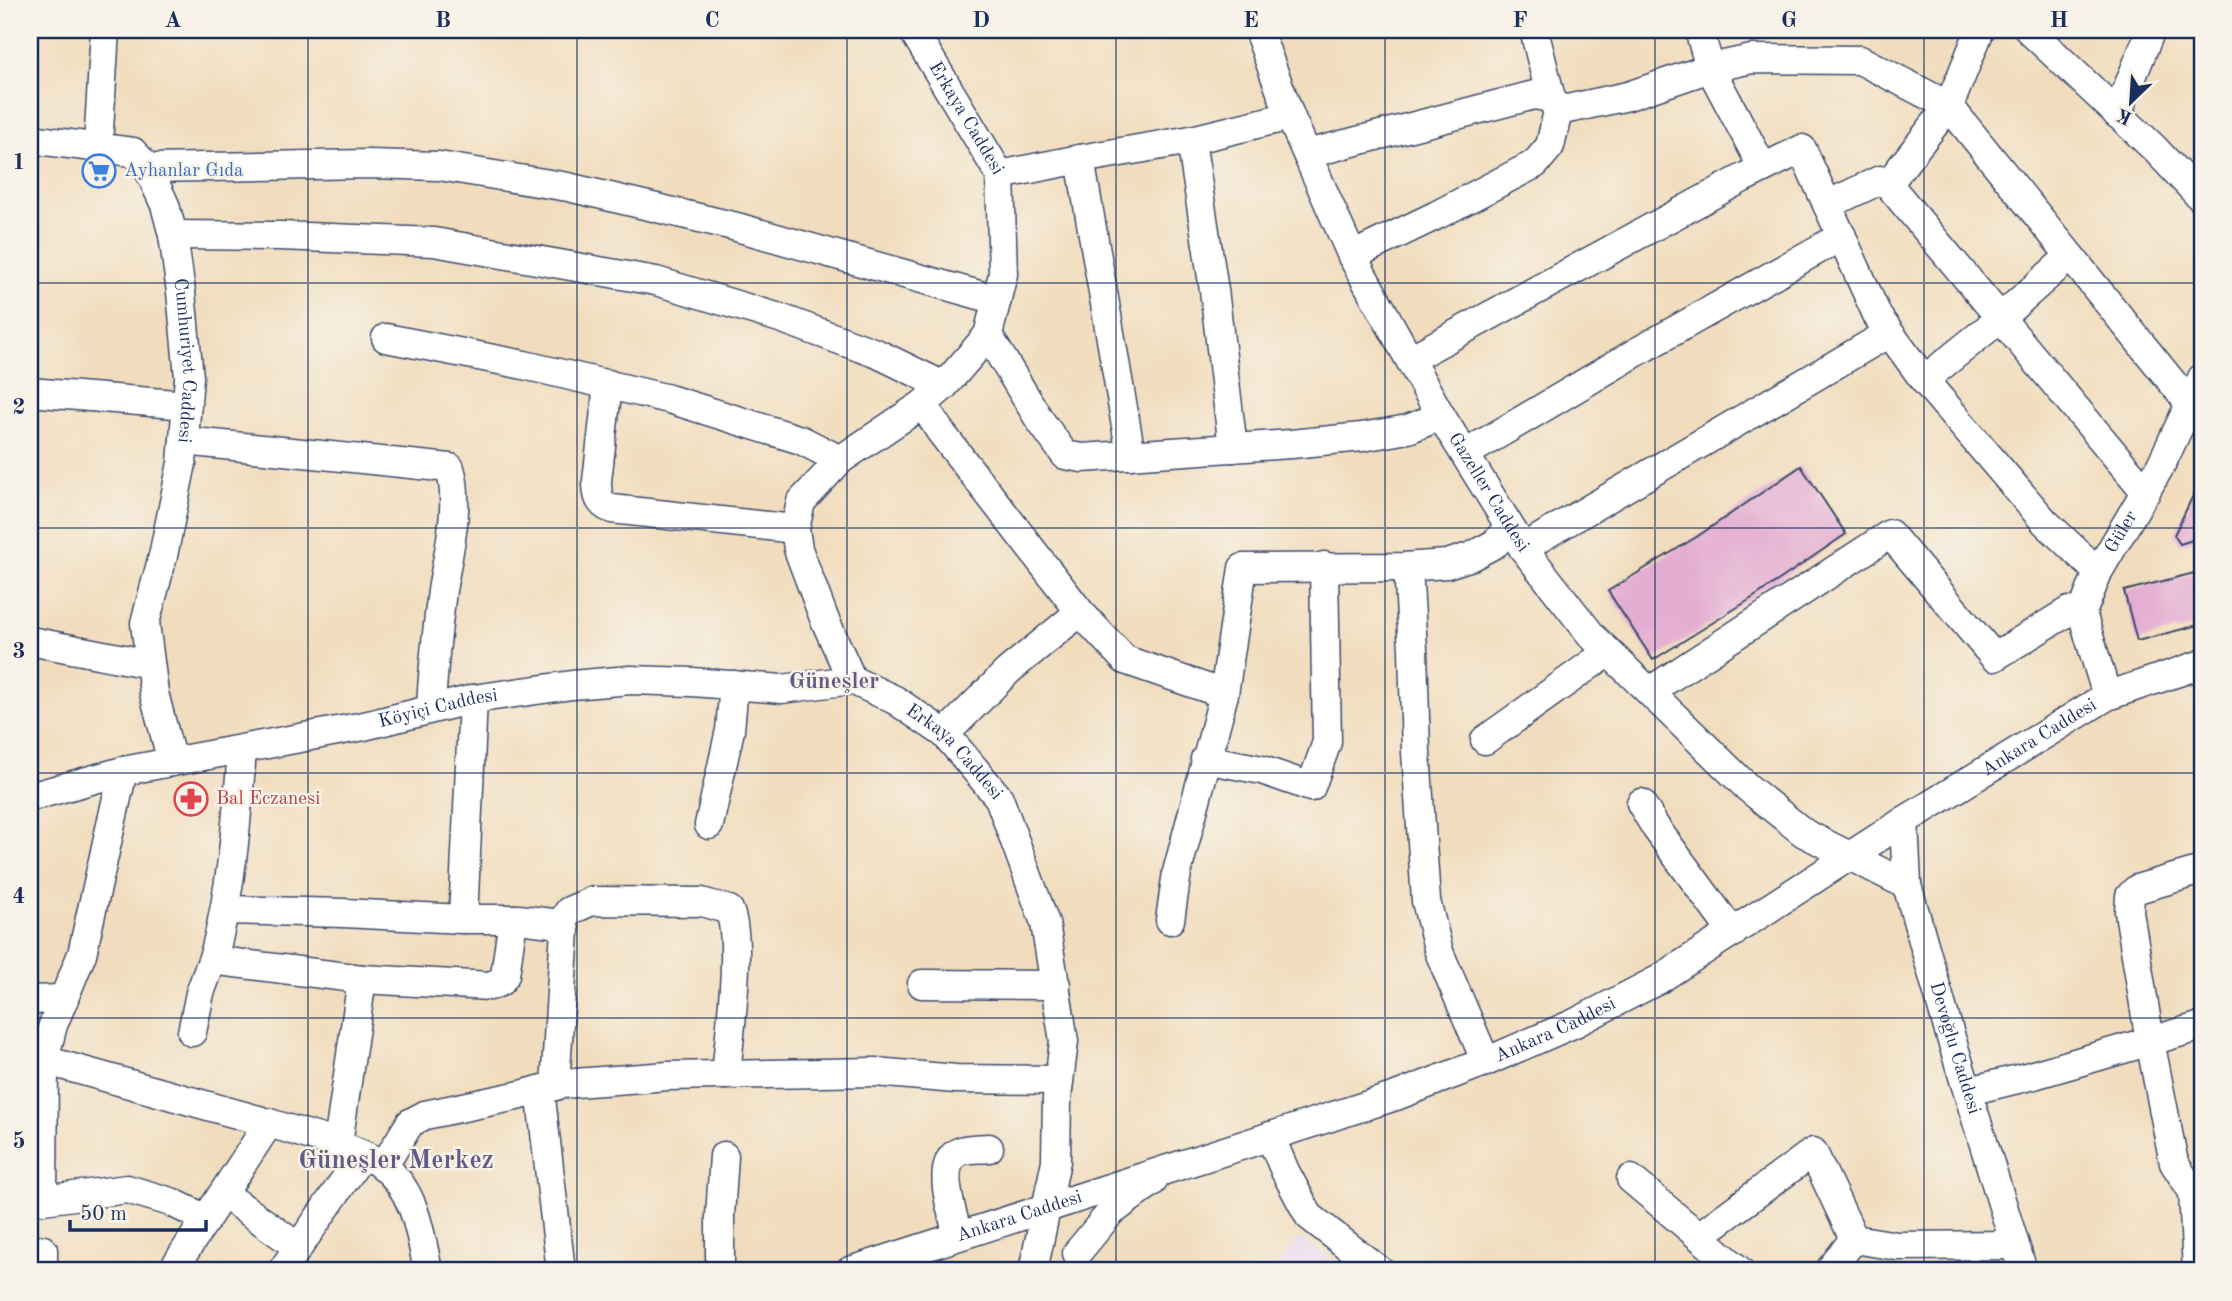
<svg xmlns="http://www.w3.org/2000/svg" width="2232" height="1301" viewBox="0 0 2232 1301" font-family="'Old Standard TT',serif">
  <style>
    .built { fill: #e5d3f1 }
    .building { fill: #e4add2 }
    .lines { fill: none; stroke-linecap: round; stroke-linejoin: round }
    .minor-casing { stroke: #3b496c; stroke-width: 31 }
    .minor { stroke: #fff; stroke-width: 28 }
    .grid { fill: none; stroke: #1b2f5e; stroke-width: 2; stroke-opacity: 0.55 }
    .labels { text-anchor: middle; dominant-baseline: central; stroke-width: 5; stroke-linejoin: round; paint-order: stroke }
    .street-label { font-size: 19px; fill: #1b2f5e; stroke: #f7f3e8 }
    .shop-label { font-size: 19px; fill: #366cbe; stroke: #f7f3e8; text-anchor: start }
    .health-label { font-size: 19px; fill: #be3a42; stroke: #f7f3e8; text-anchor: start }
    .quarter-label { font-size: 23px; font-weight: bold; fill: #615b87; stroke: #f7f3e8 }
    .district-label { font-size: 26px; font-weight: bold; fill: #615b87; stroke: #f7f3e8 }
    .neatline { fill: none; stroke: #1b2f5e; stroke-width: 2.5 }
    .grid-label { font-size: 23px; text-anchor: middle; font-weight: bold; fill: #1b2f5e }
  </style>
  <rect width="100%" height="100%" fill="#f7f3e8"/>
  <filter id="ink" filterUnits="userSpaceOnUse"><feTurbulence type="fractalNoise" baseFrequency=".0143" numOctaves="2"/><feDisplacementMap in="SourceGraphic" scale="14" xChannelSelector="R" yChannelSelector="G"/><feConvolveMatrix kernelMatrix="1 2 1 2 8 2 1 2 1" color-interpolation-filters="sRGB"/></filter>
  <filter id="wash" filterUnits="userSpaceOnUse"><feTurbulence type="fractalNoise" baseFrequency=".00686" numOctaves="4" result="noise"/><feDisplacementMap in="SourceGraphic" scale="28" xChannelSelector="R" yChannelSelector="G"/><feGaussianBlur stdDeviation="1.57" result="paint"/><feColorMatrix in="noise" values="0 0 0 0 0 0 0 0 0 0 0 0 0 0 0 0 0 1.4 0 .05"/><feComposite in="paint" operator="in"/></filter>
  <g filter="url(#wash)">
    <rect width="100%" height="100%" fill="#f1ddbd"/>
    <path class="built" d="M1299,1237l48,34h-74z"/>
    <g id="blocks">
      <g class="building">
        <path d="M1801,466l45,68 -89,61 -104,65 -45,-69 90,-55z"/>
        <path d="M2202,477v60l-22,7 -6,-9z"/>
        <path d="M2202,571v53l-65,17 -13,-50z"/>
      </g>
    </g>
  </g>
  <g filter="url(#ink)">
    <use href="#blocks" fill-opacity="0" stroke="#3b496c" stroke-width="2"/>
    <g class="lines">
      <defs>
        <g id="minor">
          <path id="s1" d="M913,30l87,145 3,99 -15,61 -44,51 -21,18 -83,56 -39,42 -6,27 3,20 26,69 28,62 43,20 50,34 54,64 46,125 19,118 -7,57 -1,63 -23,110"/>
          <path id="s2" d="M1258,30l32,86 62,140 89,160 82,132 69,88 156,152 56,45 103,52"/>
          <path d="M1699,30l11,38 53,100"/>
          <path d="M2029,30l126,119 47,50"/>
          <path d="M1558,111l70,-15 82,-28 42,-9 108,1 89,46 240,297"/>
          <path d="M2117,114l34,-84"/>
          <path id="s3" d="M30,139l103,13 15,16 17,37 8,30 8,57 8,85 -7,86 -19,93 -18,67 9,70 18,69"/>
          <path d="M1191,140l23,150 19,158"/>
          <path d="M98,147l7,-117"/>
          <path d="M1307,154l227,-59 17,3"/>
          <path d="M1080,159l111,-19 99,-24"/>
          <path d="M148,168l220,-4 71,2 129,21 165,39 264,74"/>
          <path d="M1000,175l80,-16 51,296"/>
          <path d="M1888,184l61,-78 31,-76"/>
          <path d="M1827,205l53,-25 8,4 258,308"/>
          <path d="M173,235l107,1 154,6 222,39 124,37 98,36 66,32"/>
          <path d="M1352,256l85,-41 98,-51 15,-18 8,-35 -7,-13 -17,-68"/>
          <path d="M988,335l51,84 26,36 17,3 209,-14 71,-7 46,-8 33,-13"/>
          <path d="M386,338l138,27 145,34 132,41 39,20"/>
          <path d="M1410,359l333,-181 59,-29 76,168 46,63 73,-59 73,-65"/>
          <path d="M1924,380l121,142 53,50"/>
          <path d="M608,384l-11,97c0,13 1,23 15,28l183,20"/>
          <path d="M30,392l157,13"/>
          <path d="M923,404l17,27 140,181 -72,59 -63,63"/>
          <path d="M184,441l266,27c11,38 -2,84 -8,123 -5,39 -9,78 -11,117"/>
          <path d="M1465,454l170,-101 207,-117"/>
          <path d="M1523,548l366,-215"/>
          <path d="M1408,567l5,83 3,102 10,149 13,51 47,110"/>
          <path d="M1080,612l45,48 99,34 -47,178 -7,48"/>
          <path d="M30,641l120,23"/>
          <path d="M1650,691l240,-157 104,123 75,-46 13,2"/>
          <path d="M1224,694l19,-126 160,-1 44,-3 25,-8 24,-13 12,-16"/>
          <path id="s4" d="M2107,696l-25,-83 16,-41 63,-107 41,-87"/>
          <path d="M473,699l-10,220h55l43,5 4,6 -10,156"/>
          <path d="M1485,740l123,-88"/>
          <path d="M242,750c-5,68 -10,136 -27,202l4,9 143,18 -24,165 -69,-21"/>
          <path d="M1205,759l57,11 49,17 16,-45 -3,-176"/>
          <path d="M123,771l-41,183 -29,71 -9,35 225,63 -97,148"/>
          <path id="s5" d="M30,797l93,-26 241,-45 109,-27 99,-14 58,-5 62,2 90,7 70,-9"/>
          <path d="M1641,803l15,25 77,105"/>
          <path id="s6" d="M1904,821l3,64 41,143 75,243"/>
          <path d="M709,825l21,-95 4,-45"/>
          <path d="M2202,870l-65,19 -7,7 -1,16 21,129 24,122 19,29 9,-2"/>
          <path d="M226,910l117,3 120,6"/>
          <path d="M561,924l8,-13 23,-10 110,1 27,8c14,30 0,128 -3,165"/>
          <path d="M362,979l128,7 10,-4 5,-7 8,-56"/>
          <path d="M922,984l134,1"/>
          <path d="M30,1000l34,-1"/>
          <path d="M192,1032l8,-39 15,-41"/>
          <path d="M44,1060l-1,140 84,-11 44,13 35,17"/>
          <path d="M540,1090l21,181"/>
          <path d="M1969,1091l61,-15 172,-50"/>
          <path d="M1270,1136l15,35 24,45 71,55"/>
          <path d="M338,1144c13,6 29,11 41,19 36,25 41,68 49,108"/>
          <path d="M383,1167l27,-44 15,-8 96,-20 41,-11 106,-8 207,-4 81,7 103,1"/>
          <path d="M1631,1179l109,92"/>
          <path d="M2193,1192l4,79"/>
          <path d="M224,1194l74,53"/>
          <path d="M958,1235c-5,-20 -25,-74 3,-84 7,-3 20,-2 28,-3"/>
          <path d="M1699,1236l114,-84 41,87"/>
          <path d="M1854,1239l43,7 117,-1"/>
          <path d="M30,1251l13,-1v21"/>
          <path d="M1077,1253l33,-40 43,-32"/>
          <path d="M282,1271l80,-116"/>
          <path d="M720,1271v-55l4,-60"/>
          <path id="s7" d="M850,1271l546,-175 94,-36 85,-37 83,-43 246,-159 203,-125 95,-32"/>
          <path d="M1829,1271l25,-32"/>
        </g>
      </defs>
      <use href="#minor" class="minor-casing"/>
      <use href="#minor" class="minor"/>
    </g>
  </g>
  <path class="grid" d="M308,30v1241M577,30v1241M847,30v1241M1116,30v1241M1385,30v1241M1655,30v1241M1924,30v1241M30,283h2172M30,528h2172M30,773h2172M30,1018h2172"/>
  <defs>
    <symbol id="supermarket-ring" viewBox="-11 -11 22 22"><circle r="9.5" fill="#f7f3e8" stroke="#3f7fe0" stroke-width="1.5"/><path d="M-6-5.5h2.5l.6 2H6L4.5 2H-2.5L-4.4-4H-6ZM-1.5 3.2a1.3 1.3 0 1 0 .1 0ZM3 3.2a1.3 1.3 0 1 0 .1 0Z" fill="#3f7fe0"/></symbol>
    <symbol id="pharmacy-ring" viewBox="-11 -11 22 22"><circle r="9.5" fill="#f7f3e8" stroke="#e0444e" stroke-width="1.5"/><path d="M-2-6h4v4h4v4h-4v4h-4v-4h-4v-4h4Z" fill="#e0444e"/></symbol>
  </defs>
  <g fill-rule="evenodd">
    <use href="#supermarket-ring" x="80" y="152" width="38" height="38"/>
    <use href="#pharmacy-ring" x="172" y="780" width="38" height="38"/>
  </g>
  <g class="labels">
    <g class="street-label">
      <text stroke="none"><textPath href="#s1" startOffset="103">Erkaya Caddesi</textPath></text>
      <text stroke="none"><textPath href="#s3" startOffset="324">Cumhuriyet Caddesi</textPath></text>
      <text stroke="none"><textPath href="#s2" startOffset="518">Gazeller Caddesi</textPath></text>
      <text stroke="none"><textPath href="#s4" startOffset="177">Güler</textPath></text>
      <text stroke="none"><textPath href="#s5" startOffset="418">Köyiçi Caddesi</textPath></text>
      <text stroke="none"><textPath href="#s7" startOffset="1312">Ankara Caddesi</textPath></text>
      <text stroke="none"><textPath href="#s1" startOffset="900">Erkaya Caddesi</textPath></text>
      <text stroke="none"><textPath href="#s7" startOffset="746">Ankara Caddesi</textPath></text>
      <text stroke="none"><textPath href="#s6" startOffset="234">Devoğlu Caddesi</textPath></text>
      <text stroke="none"><textPath href="#s7" startOffset="178">Ankara Caddesi</textPath></text>
    </g>
    <g class="shop-label">
      <text x="124" y="171">Ayhanlar Gıda</text>
    </g>
    <g class="health-label">
      <text x="216" y="799">Bal Eczanesi</text>
    </g>
    <g class="quarter-label">
      <text x="834" y="681">Güneşler</text>
    </g>
    <g class="district-label">
      <text x="396" y="1161">Güneşler Merkez</text>
    </g>
  </g>
  <rect width="2232" height="1301" fill="none" stroke="#f7f3e8" stroke-width="77"/>
  <g transform="translate(2131 102) rotate(205)" stroke="#f7f3e8" stroke-width="5" paint-order="stroke">
  <path d="M0-5L12 26L0 18L-12 26Z" fill="#1b2f5e"/>
  <text y="-10" font-size="19" font-weight="bold" text-anchor="middle" fill="#1b2f5e">K</text>
  </g>
  <path d="M70 1220v10h136v-10" fill="none" stroke="#1b2f5e" stroke-width="3.5"/>
  <text x="80" y="1220" font-size="21" fill="#1b2f5e" stroke="#f7f3e8" stroke-width="5" paint-order="stroke">50 m</text>
  <rect x="38" y="38" width="2156" height="1224" class="neatline"/>
  <g class="grid-label">
    <text x="173" y="27">A</text>
    <text x="443" y="27">B</text>
    <text x="712" y="27">C</text>
    <text x="981" y="27">D</text>
    <text x="1251" y="27">E</text>
    <text x="1520" y="27">F</text>
    <text x="1789" y="27">G</text>
    <text x="2059" y="27">H</text>
    <text x="19" y="169">1</text>
    <text x="19" y="414">2</text>
    <text x="19" y="658">3</text>
    <text x="19" y="903">4</text>
    <text x="19" y="1148">5</text>
  </g>
</svg>
